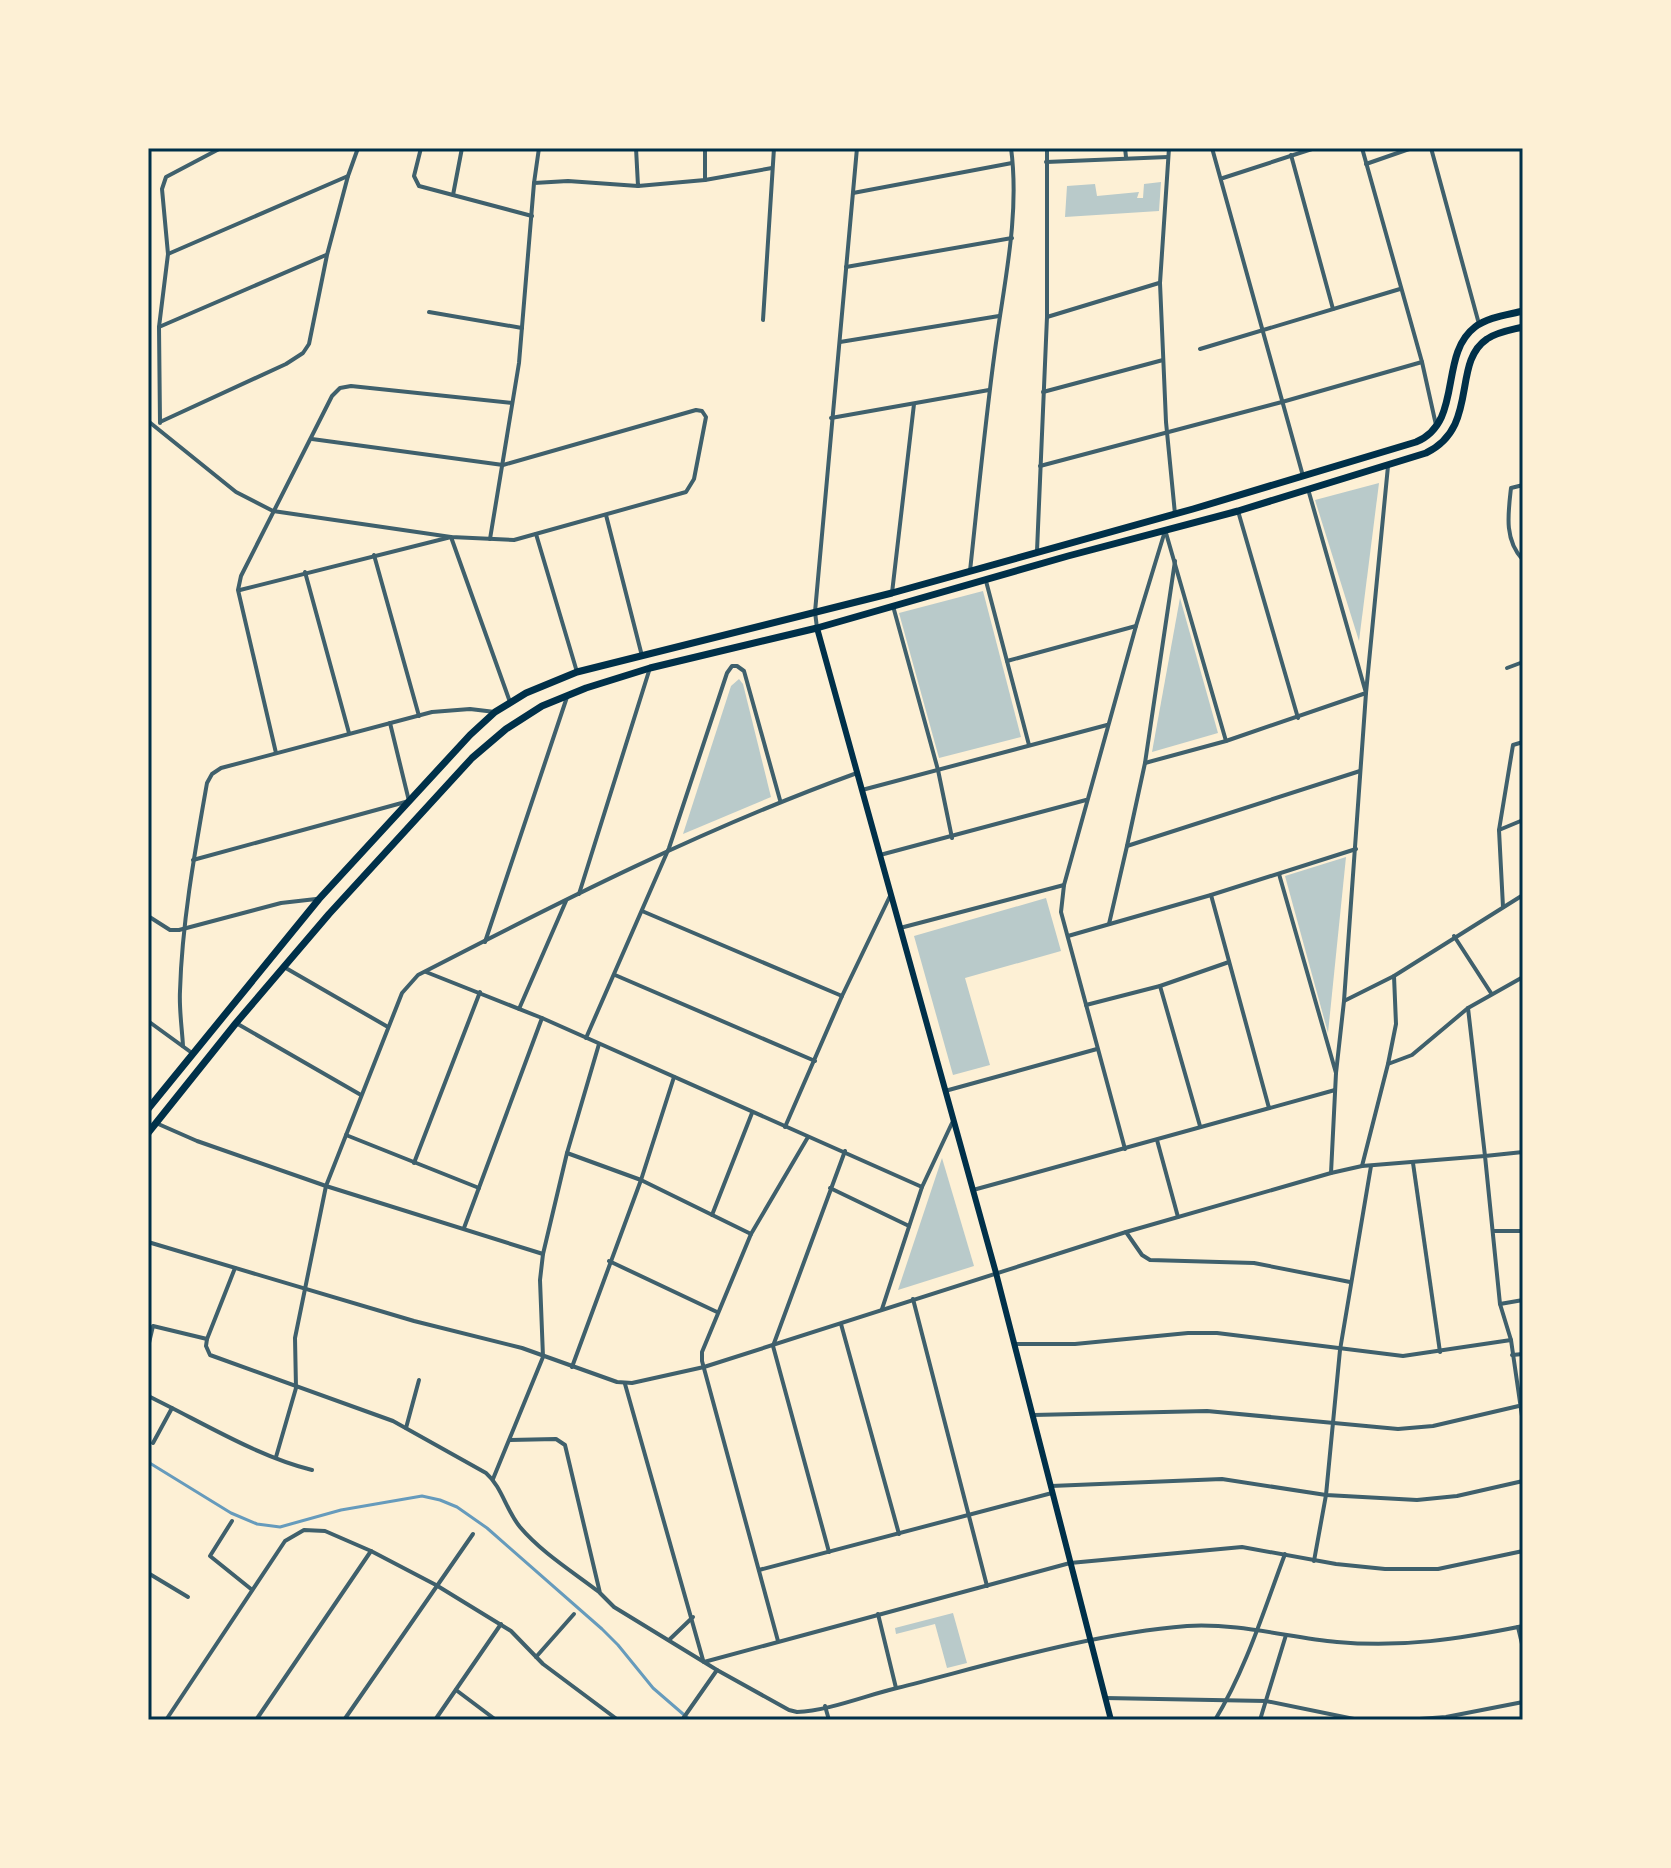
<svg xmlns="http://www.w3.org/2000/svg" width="1671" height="1868" viewBox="0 0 1671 1868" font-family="'Source Sans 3',sans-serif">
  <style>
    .green { fill: #b9caca }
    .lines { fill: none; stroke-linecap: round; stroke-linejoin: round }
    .stream { stroke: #669bbc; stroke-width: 3 }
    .minor { stroke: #3f606c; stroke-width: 4 }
    .secondary { stroke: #003049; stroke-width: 6 }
    .primary { stroke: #003049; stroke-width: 7 }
    .neatline { fill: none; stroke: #003049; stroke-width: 3 }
  </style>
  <rect width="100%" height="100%" fill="#fdf0d5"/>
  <g class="green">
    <path d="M1161,182l-2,29 -94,6 2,-31 28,-2 2,12 42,-4 -2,6h6l1,-14z"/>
    <path d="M1379,483l-20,158 -44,-141z"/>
    <path d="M983,591l38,146 -82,21 -40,-145z"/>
    <path d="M1180,598l38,135 -66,19z"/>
    <path d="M739,679l4,5 28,113 -88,37 48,-148z"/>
    <path d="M1346,857l-18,176 -43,-157z"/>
    <path d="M1046,898l15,53 -96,27 25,87 -37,10 -39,-139z"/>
    <path d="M942,1158l32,108 -76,24z"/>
    <path d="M953,1613l14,50 -20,5 -12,-44 -39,10 -1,-6z"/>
  </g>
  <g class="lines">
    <path class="stream" d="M148,1462l83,51 26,11 23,3 61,-17 81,-14 18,4 17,7 30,21 115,101 16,16 35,43 37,32"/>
    <g class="minor">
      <path d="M421,148l-7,28 5,10 113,30"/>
      <path d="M636,148l2,38 67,-6 67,-12"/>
      <path d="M1125,148l1,9"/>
      <path d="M1169,148l-9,135 6,139 9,92"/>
      <path d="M1212,148l91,328"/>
      <path d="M1362,148l60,214 14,63"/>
      <path d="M1431,148l48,176"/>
      <path d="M1291,155l42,154"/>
      <path d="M1046,162l122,-5"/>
      <path d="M1366,164l46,-16"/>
      <path d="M1223,178l92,-30"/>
      <path d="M705,180v-32"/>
      <path d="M534,183l5,-35"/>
      <path d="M853,193l159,-30"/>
      <path d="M453,195l9,-47"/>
      <path d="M168,254l180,-78 10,-28"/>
      <path d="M846,267l166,-29"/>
      <path d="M429,312l93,16"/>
      <path d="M1047,317l112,-34"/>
      <path d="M763,320l11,-172"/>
      <path d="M159,327l167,-72"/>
      <path d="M840,342l159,-26"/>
      <path d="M1200,349l200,-60"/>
      <path d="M1523,371v30"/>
      <path d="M1043,392l120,-32"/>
      <path d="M831,418l158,-28"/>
      <path d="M148,421l88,71 37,19 178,26 63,3 172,-48 8,-13 12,-62 -4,-6 -6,-1 -193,55 -191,-26"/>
      <path d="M160,422l126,-58 17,-11 6,-9 18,-89 21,-79"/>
      <path d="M160,423l-1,-96 9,-73 -6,-65 4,-12 55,-29"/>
      <path d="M1040,466l242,-64 140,-40"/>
      <path d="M1523,485l-12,3c-3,26 -7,52 12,72"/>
      <path d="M1238,511l60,207"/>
      <path d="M606,515l36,141"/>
      <path d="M1166,533l60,208"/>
      <path d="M536,534l41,138"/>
      <path d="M490,539l29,-176 15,-180 34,-2 70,5"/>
      <path d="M1037,551l10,-234v-169"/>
      <path d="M374,555l45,161"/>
      <path d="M970,571c8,-74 15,-148 25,-221 9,-67 25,-135 16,-202"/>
      <path d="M305,572l44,161"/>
      <path d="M986,581l43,164"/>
      <path d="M240,590l211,-53 59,165"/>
      <path d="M892,593l22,-189"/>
      <path d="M893,606l45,164 14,68"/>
      <path d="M817,628l-2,-16 42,-464"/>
      <path d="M1007,661l129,-35"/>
      <path d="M1507,668l16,-6"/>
      <path d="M276,753l-38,-163 3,-14 91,-180 8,-8 11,-2 161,17"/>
      <path d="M1145,763l81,-22 140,-48 -58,-204"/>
      <path d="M862,790l245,-65"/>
      <path d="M1499,830l24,-10"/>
      <path d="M1127,846l18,-83 30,-202"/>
      <path d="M880,855l206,-55"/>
      <path d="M193,860l216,-59 -19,-78"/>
      <path d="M1279,874l57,199 -5,100"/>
      <path d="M1064,885l72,-259 29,-95"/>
      <path d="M579,894l70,-223"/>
      <path d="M1211,895l58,213"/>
      <path d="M1503,907l-4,-77 14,-85 10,-3"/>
      <path d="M642,911l200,85"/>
      <path d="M148,916l22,14h9l102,-27 35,-4"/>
      <path d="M1109,924l18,-78 233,-75"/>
      <path d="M900,928l164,-43 -3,27 64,237"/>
      <path d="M1068,936l143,-41 145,-46"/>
      <path d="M1454,936l37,57"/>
      <path d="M485,942l82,-245"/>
      <path d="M284,967l104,60"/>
      <path d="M426,972l116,46 380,169"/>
      <path d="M615,975l200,86"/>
      <path d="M1394,976l2,48 -8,40 24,-9 56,-47 55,-31"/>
      <path d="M1160,986l40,140"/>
      <path d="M1344,1001l50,-25 129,-81"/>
      <path d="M1086,1005l74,-19 69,-24"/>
      <path d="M519,1009l47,-108"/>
      <path d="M148,1021l44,32"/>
      <path d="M236,1023l125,72"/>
      <path d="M586,1038l83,-190 58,-175 5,-7h5l7,5 36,129"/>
      <path d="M183,1046c-1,-18 -4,-37 -3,-55 2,-69 15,-140 27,-208l5,-9 9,-6 211,-56 38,-3 25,3"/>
      <path d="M1336,1073l8,-72 22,-308 22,-227"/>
      <path d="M945,1091l152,-42"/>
      <path d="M156,1123l41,18 129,45 217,68"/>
      <path d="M785,1127l57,-131 48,-100"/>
      <path d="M346,1135l133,53"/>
      <path d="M1157,1140l21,77"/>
      <path d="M1523,1152l-38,4 15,148 11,36 12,83"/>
      <path d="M567,1153l74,27 110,54"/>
      <path d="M414,1163l66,-171"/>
      <path d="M1413,1163l27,189"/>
      <path d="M1362,1166l26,-102"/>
      <path d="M830,1188l79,38"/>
      <path d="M973,1190l362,-100"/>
      <path d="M712,1215l40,-102"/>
      <path d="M464,1228l78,-210"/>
      <path d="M1494,1231h29"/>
      <path d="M1126,1232l16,23 8,5 104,3 96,19"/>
      <path d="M148,1242l266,79 108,27 95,34 15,1 72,-16 422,-135 205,-59 31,-7 123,-10 -17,-148"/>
      <path d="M609,1261l108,51"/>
      <path d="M235,1268l-28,71 -1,7 4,9 183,66 93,52c16,14 20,37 34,54 21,25 53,45 79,65"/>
      <path d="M913,1299l74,287"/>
      <path d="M1500,1304l23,-4"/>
      <path d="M882,1309l40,-122 30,-64"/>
      <path d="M841,1324l58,210"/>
      <path d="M1014,1344h61l113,-11h29l186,23 108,-16"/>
      <path d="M148,1347l5,-21 54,13"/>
      <path d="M1512,1355l11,-1"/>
      <path d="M572,1367l69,-187 33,-103"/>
      <path d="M625,1384l78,276"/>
      <path d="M148,1396c52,25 108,60 164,74"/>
      <path d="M1033,1415l174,-4 191,18 35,-3 90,-21"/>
      <path d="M406,1428l13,-48"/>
      <path d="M510,1440l46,-1 9,6 35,148 14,14 103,63 72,40 8,2c31,-1 70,-17 100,-24 95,-24 192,-54 290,-62 51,-3 100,11 150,16 65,6 122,-3 186,-16"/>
      <path d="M153,1443l19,-35"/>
      <path d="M276,1457l20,-69 -1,-50 31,-152 76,-193 16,-18c143,-74 287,-147 439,-202"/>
      <path d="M493,1479l50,-122 -3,-77 3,-26 24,-101 32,-109"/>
      <path d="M1051,1486l171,-7 104,16 91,5 40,-4 66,-15"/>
      <path d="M232,1521l-22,35 41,33"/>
      <path d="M829,1552l-56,-206 72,-195"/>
      <path d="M1314,1561l12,-66 14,-145 31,-184"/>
      <path d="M759,1570l293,-77"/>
      <path d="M148,1573l40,24"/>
      <path d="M878,1614l18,74"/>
      <path d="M1518,1627l5,21"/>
      <path d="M669,1640l24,-23"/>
      <path d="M778,1641l-76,-280v-9l49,-118 57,-97"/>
      <path d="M536,1657l38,-43"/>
      <path d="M704,1662l366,-99 172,-16 94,17 49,5h53l85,-18"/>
      <path d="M456,1690l40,30"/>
      <path d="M1105,1698l161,3 88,18 22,1"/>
      <path d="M825,1706l4,14"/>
      <path d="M166,1720l119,-179 19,-11 21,1 46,20 65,34 75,46 32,33 75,56"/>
      <path d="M256,1720l115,-169"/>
      <path d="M344,1720l129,-186"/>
      <path d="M435,1720l66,-96"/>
      <path d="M682,1720l35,-50"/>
      <path d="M1215,1720c31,-51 49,-110 70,-166"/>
      <path d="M1260,1720l26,-85"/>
      <path d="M1406,1720l40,-3 77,-15"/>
    </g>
    <path class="secondary" d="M817,628l179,645 115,447"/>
    <g class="primary">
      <path d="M148,1109l171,-210 151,-164 25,-23 31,-19 51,-21 315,-79 301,-84 223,-67c48,-20 22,-87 59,-115 13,-10 32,-12 48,-16"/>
      <path d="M148,1133l88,-110 93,-109 143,-156 34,-29 36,-23 44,-18 64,-20 167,-40 251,-72 170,-45 188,-58c54,-26 25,-90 61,-114 10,-7 24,-9 36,-12"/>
    </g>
  </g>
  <rect width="1671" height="1868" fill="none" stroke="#fdf0d5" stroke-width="300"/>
  <rect x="150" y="150" width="1371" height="1568" class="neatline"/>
</svg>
